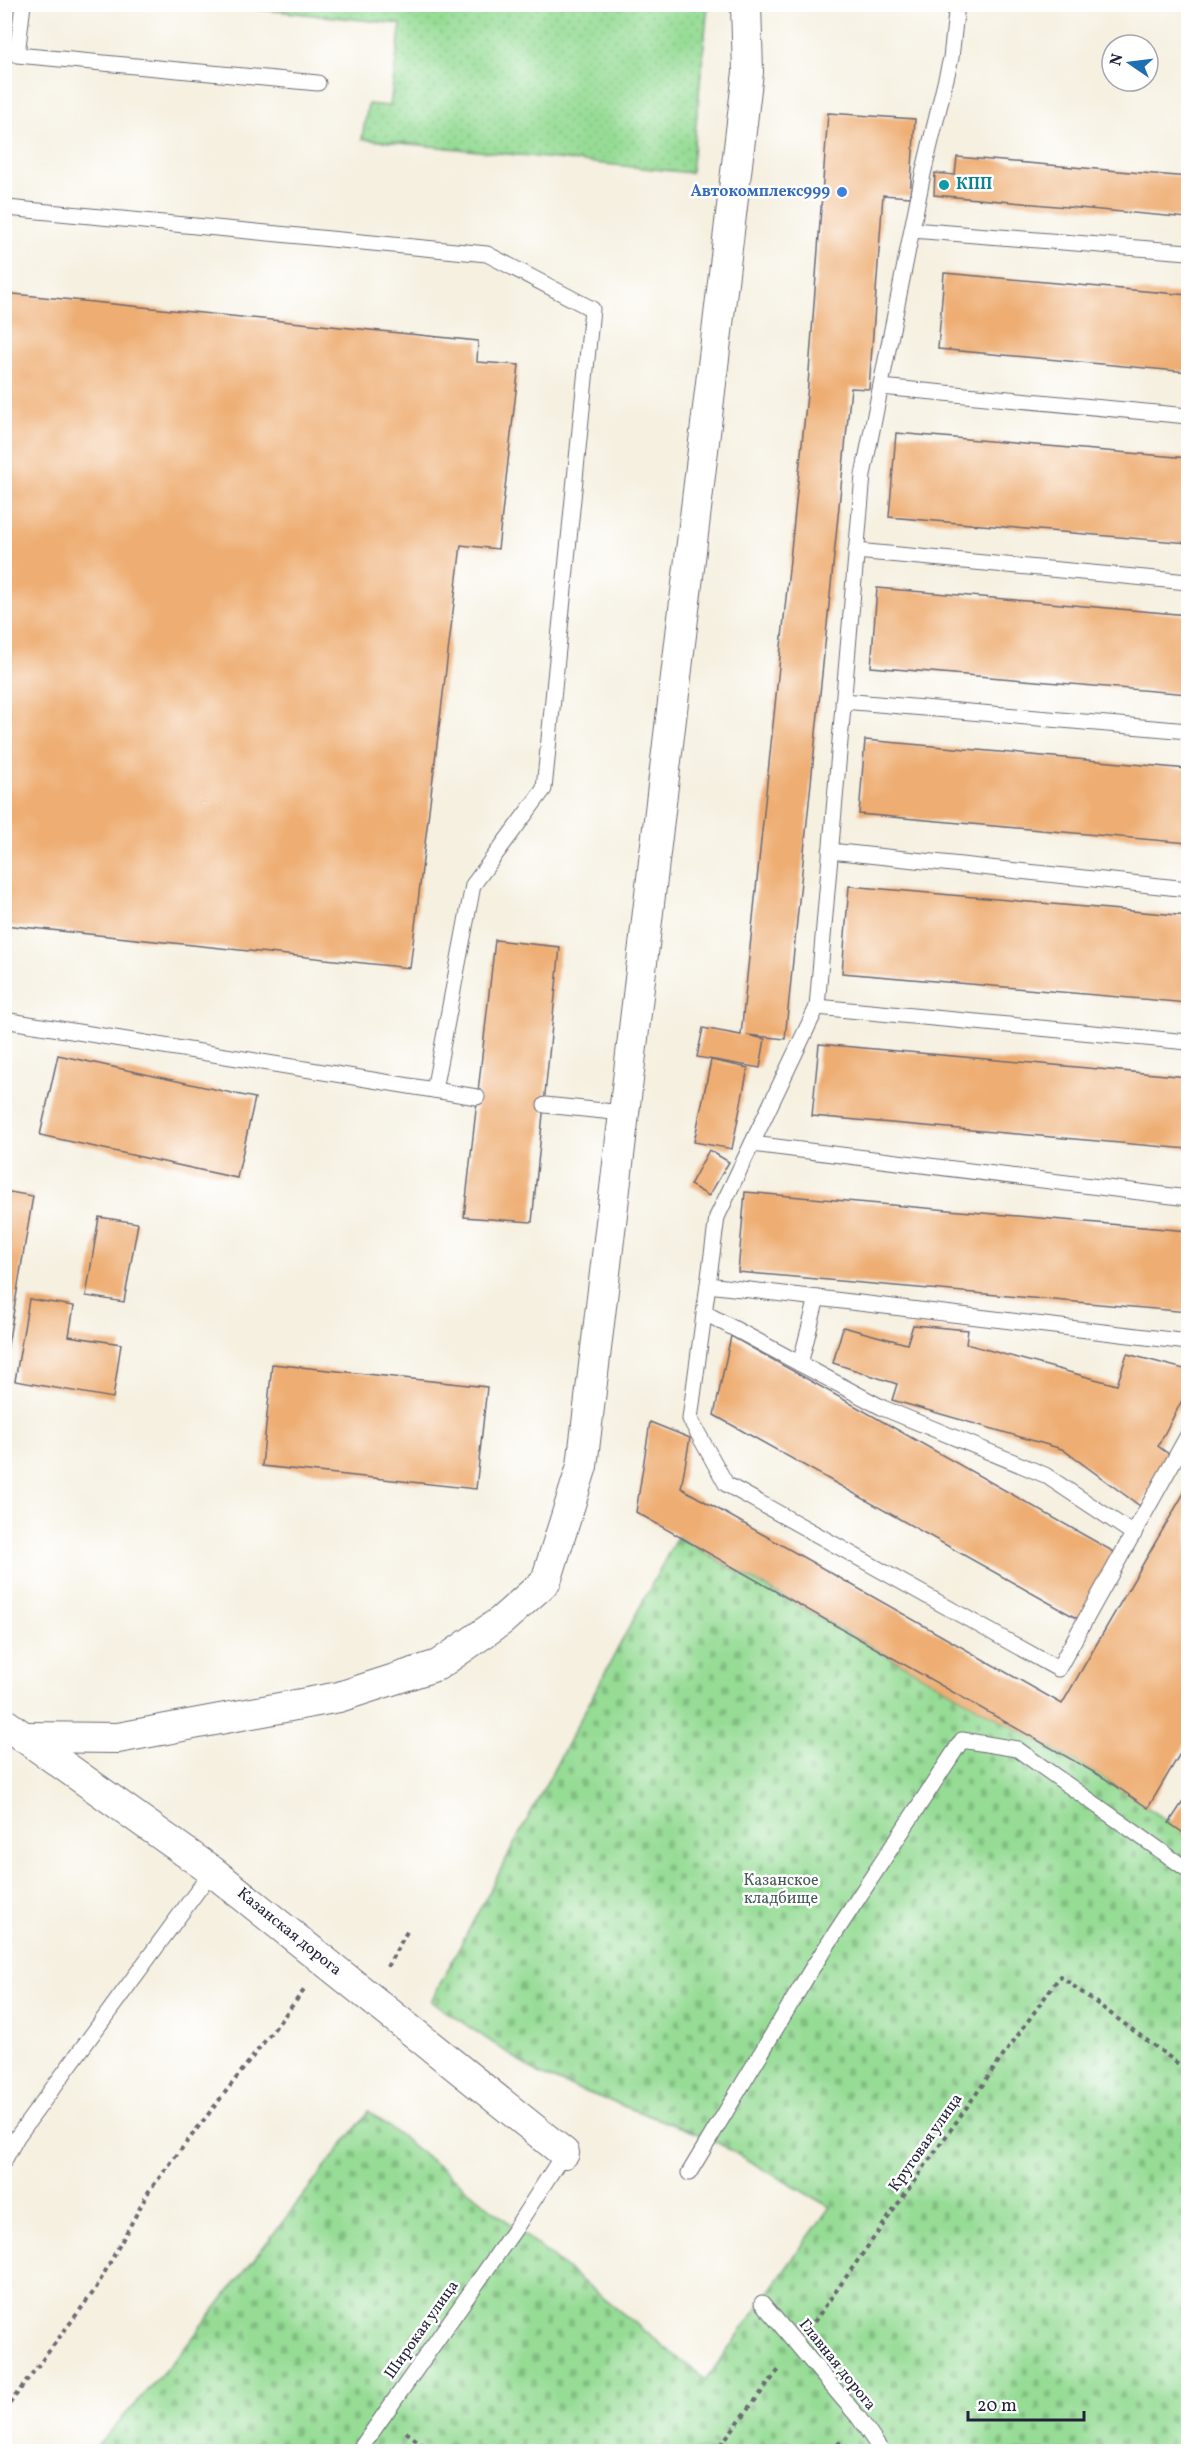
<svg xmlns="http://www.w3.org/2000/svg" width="1193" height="2456" viewBox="0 0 1193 2456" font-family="Vollkorn,serif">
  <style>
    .grass { fill: url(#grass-dots); stroke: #5c7f68; stroke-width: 1.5 }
    .cemetery { fill: url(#cemetery-stones); stroke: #5c7f68; stroke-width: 1.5 }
    .building { fill: #eead72 }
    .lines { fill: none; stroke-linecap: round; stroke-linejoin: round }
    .lane-casing { stroke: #6c6a75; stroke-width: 17 }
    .street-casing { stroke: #6c6a75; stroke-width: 32 }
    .path { stroke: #6c6a75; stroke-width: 4; stroke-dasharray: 4.5 4.5; stroke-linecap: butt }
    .lane { stroke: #fff; stroke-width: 15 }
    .street { stroke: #fff; stroke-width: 30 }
    .culture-dot { fill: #0f9aa8; stroke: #fff; stroke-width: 2 }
    .shop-dot { fill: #3f7fe0; stroke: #fff; stroke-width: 2 }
    .labels { text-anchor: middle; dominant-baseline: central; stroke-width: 5; stroke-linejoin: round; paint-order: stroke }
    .culture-label { font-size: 16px; font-weight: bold; fill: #0d838f; stroke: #fff; text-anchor: start }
    .shop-label { font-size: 16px; font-weight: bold; fill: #366cbe; stroke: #fff; text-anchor: end }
    .park-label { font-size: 16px; fill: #455a56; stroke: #fff }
    .street-label { font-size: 16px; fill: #22223b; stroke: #fff }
  </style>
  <defs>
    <pattern id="grass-dots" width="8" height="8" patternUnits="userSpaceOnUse" patternTransform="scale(1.5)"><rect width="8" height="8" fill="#96dc95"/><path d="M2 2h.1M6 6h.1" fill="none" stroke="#81bc81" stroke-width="1.8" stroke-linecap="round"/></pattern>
    <pattern id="cemetery-stones" width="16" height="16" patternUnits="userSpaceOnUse" patternTransform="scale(1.5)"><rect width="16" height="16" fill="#96dc95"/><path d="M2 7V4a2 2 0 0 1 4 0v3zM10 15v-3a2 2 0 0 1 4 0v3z" fill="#81bc81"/></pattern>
  </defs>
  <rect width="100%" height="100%" fill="#fff"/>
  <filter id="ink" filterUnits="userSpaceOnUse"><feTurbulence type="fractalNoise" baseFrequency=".0167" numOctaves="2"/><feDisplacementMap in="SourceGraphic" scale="12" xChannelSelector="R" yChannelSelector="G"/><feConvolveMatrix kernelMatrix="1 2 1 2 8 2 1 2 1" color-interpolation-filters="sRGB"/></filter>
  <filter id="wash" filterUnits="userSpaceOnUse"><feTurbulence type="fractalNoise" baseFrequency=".008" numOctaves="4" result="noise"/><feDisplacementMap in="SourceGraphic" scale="24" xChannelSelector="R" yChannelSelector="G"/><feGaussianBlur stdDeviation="1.35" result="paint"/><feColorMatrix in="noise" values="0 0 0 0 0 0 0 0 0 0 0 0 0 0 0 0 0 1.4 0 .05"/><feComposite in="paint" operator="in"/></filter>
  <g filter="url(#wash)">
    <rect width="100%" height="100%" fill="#f5f0e0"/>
    <path class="grass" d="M219,5h489l-17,168 -329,-34 6,-35 22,2 11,-82z"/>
    <path class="cemetery" d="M677,1537l427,241 84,57v616l-1096,1 92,-103 185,-238 337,269 124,-173 -121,-69 -169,-63 -109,-74z"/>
    <g id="blocks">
      <g class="building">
        <path d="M828,113l87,6 -2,33 -3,45 -27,-2 -14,194 -18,-1 -66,651 -38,-4 18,4 -5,29 -63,-11 6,-29 38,7 67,-650z"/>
        <path d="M957,157l231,20v41l-254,-23 1,-22 20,2z"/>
        <path d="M944,273l244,22v77l-250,-23z"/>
        <path d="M4,293l474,48 -1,21 42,3 -21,184 -37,-4 -51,423 -406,-43z"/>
        <path d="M896,433l292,25v85l-299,-26z"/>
        <path d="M877,588l311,27v79l-317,-27z"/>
        <path d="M865,740l323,29v74l-329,-29z"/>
        <path d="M849,886l339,30v87l-346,-30z"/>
        <path d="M495,940l65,7 -28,275 -68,-5z"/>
        <path d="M819,1044l369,33v72l-376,-33z"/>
        <path d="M58,1055l197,43 -18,80 -197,-43z"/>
        <path d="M711,1060l37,8 -16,81 -38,-7z"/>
        <path d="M709,1150l20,12 -20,34 -19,-11z"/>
        <path d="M4,1191l29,5 -27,161h-2z"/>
        <path d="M745,1192l443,39v81l-450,-40z"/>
        <path d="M99,1217l39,6 -14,79 -38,-6z"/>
        <path d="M29,1299l45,7 -5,30 52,8 -8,54 -98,-17z"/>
        <path d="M913,1325l55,5 -2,14 151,41 10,-31 61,16v19l-30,57 12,9 -30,51 -78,-57 -170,-49 5,-16 -64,-21 10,-36 64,17z"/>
        <path d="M731,1336l385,217 -38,66 -364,-204z"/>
        <path d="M272,1364l215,23 -11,102 -214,-23z"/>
        <path d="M650,1422l40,16 -9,50 381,216 126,-218v254l-40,68 -44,-30 -468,-266z"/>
        <path d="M1188,1794v42l-19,-13z"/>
      </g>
    </g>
  </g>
  <g filter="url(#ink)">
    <use href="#blocks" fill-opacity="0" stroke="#6c6a75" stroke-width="1.5"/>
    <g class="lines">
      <defs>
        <g id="lane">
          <path d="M23,4l-6,51 301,28"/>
          <path d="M957,4l-6,54 -28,116 -60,301 -46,532 -100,210 -27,202 36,65 332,185 130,-234"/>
          <path d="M7,208l480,46 105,55 -48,480 -71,96 -39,205"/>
          <path d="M912,230l276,22"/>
          <path d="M881,387l307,29"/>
          <path d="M856,551l332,31"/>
          <path d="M843,701l345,30"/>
          <path d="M830,851l358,38"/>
          <path d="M817,1007l371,35"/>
          <path d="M4,1020l473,77"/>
          <path d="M545,1105l78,8"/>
          <path d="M752,1144l436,54"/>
          <path d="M708,1285l480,57"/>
          <path d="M705,1313l178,95 162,67 89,59"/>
          <path d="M800,1364l17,-66"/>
          <path d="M4,2161l13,-24 195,-266"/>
          <path d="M689,2173l122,-203 151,-230 55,9 171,121"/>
          <path d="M762,2303l97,115 23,34"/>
          <path d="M358,2452l157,-223 49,-76"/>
        </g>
        <g id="street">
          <path d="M4,1723l208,148 352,282"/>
          <path d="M23,1737l95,1 221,-41 99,-32 63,-44 45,-40 36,-115 166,-1394 -2,-68"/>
        </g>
      </defs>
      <use href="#lane" class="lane-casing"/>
      <use href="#street" class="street-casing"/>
      <g class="path">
        <path d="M387,1967l22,-39"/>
        <path d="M814,2322l246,-346 128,95"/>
        <path d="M4,2411l91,-121 54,-99 156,-202"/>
        <path d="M406,2432l26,20"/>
        <path d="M715,2452l66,-85"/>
        <path d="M832,2452l9,-12"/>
      </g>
      <use href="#lane" class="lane"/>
      <use href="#street" class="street"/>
    </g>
  </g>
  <circle class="culture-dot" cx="944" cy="185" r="6"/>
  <circle class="shop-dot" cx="842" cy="192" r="6"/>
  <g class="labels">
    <g class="culture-label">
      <text x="956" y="185">КПП</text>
    </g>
    <g class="shop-label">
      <text x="830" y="192">Автокомплекс999</text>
    </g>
    <g class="park-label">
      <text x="781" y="1881">Казанское<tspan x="781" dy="18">кладбище</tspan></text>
    </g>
    <g class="street-label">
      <text transform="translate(289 1932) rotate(39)">Казанская дорога</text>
      <text transform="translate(926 2143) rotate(-55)">Круговая улица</text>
      <text transform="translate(422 2330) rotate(-55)">Широкая улица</text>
      <text transform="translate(837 2365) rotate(51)">Главная дорога</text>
    </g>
  </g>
  <rect width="1193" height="2456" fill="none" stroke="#fff" stroke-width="24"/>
  <g transform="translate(1130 63) rotate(284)"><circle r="28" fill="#ffffff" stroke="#a7a7b1" stroke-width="1.5"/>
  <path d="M0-4.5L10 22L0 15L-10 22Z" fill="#1f6fb2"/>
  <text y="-9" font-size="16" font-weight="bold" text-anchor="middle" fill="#22223b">N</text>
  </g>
  <path d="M968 2411v9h116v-9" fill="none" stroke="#22223b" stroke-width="3"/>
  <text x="977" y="2411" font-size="18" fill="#22223b" stroke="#ffffff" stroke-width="4.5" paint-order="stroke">20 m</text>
</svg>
